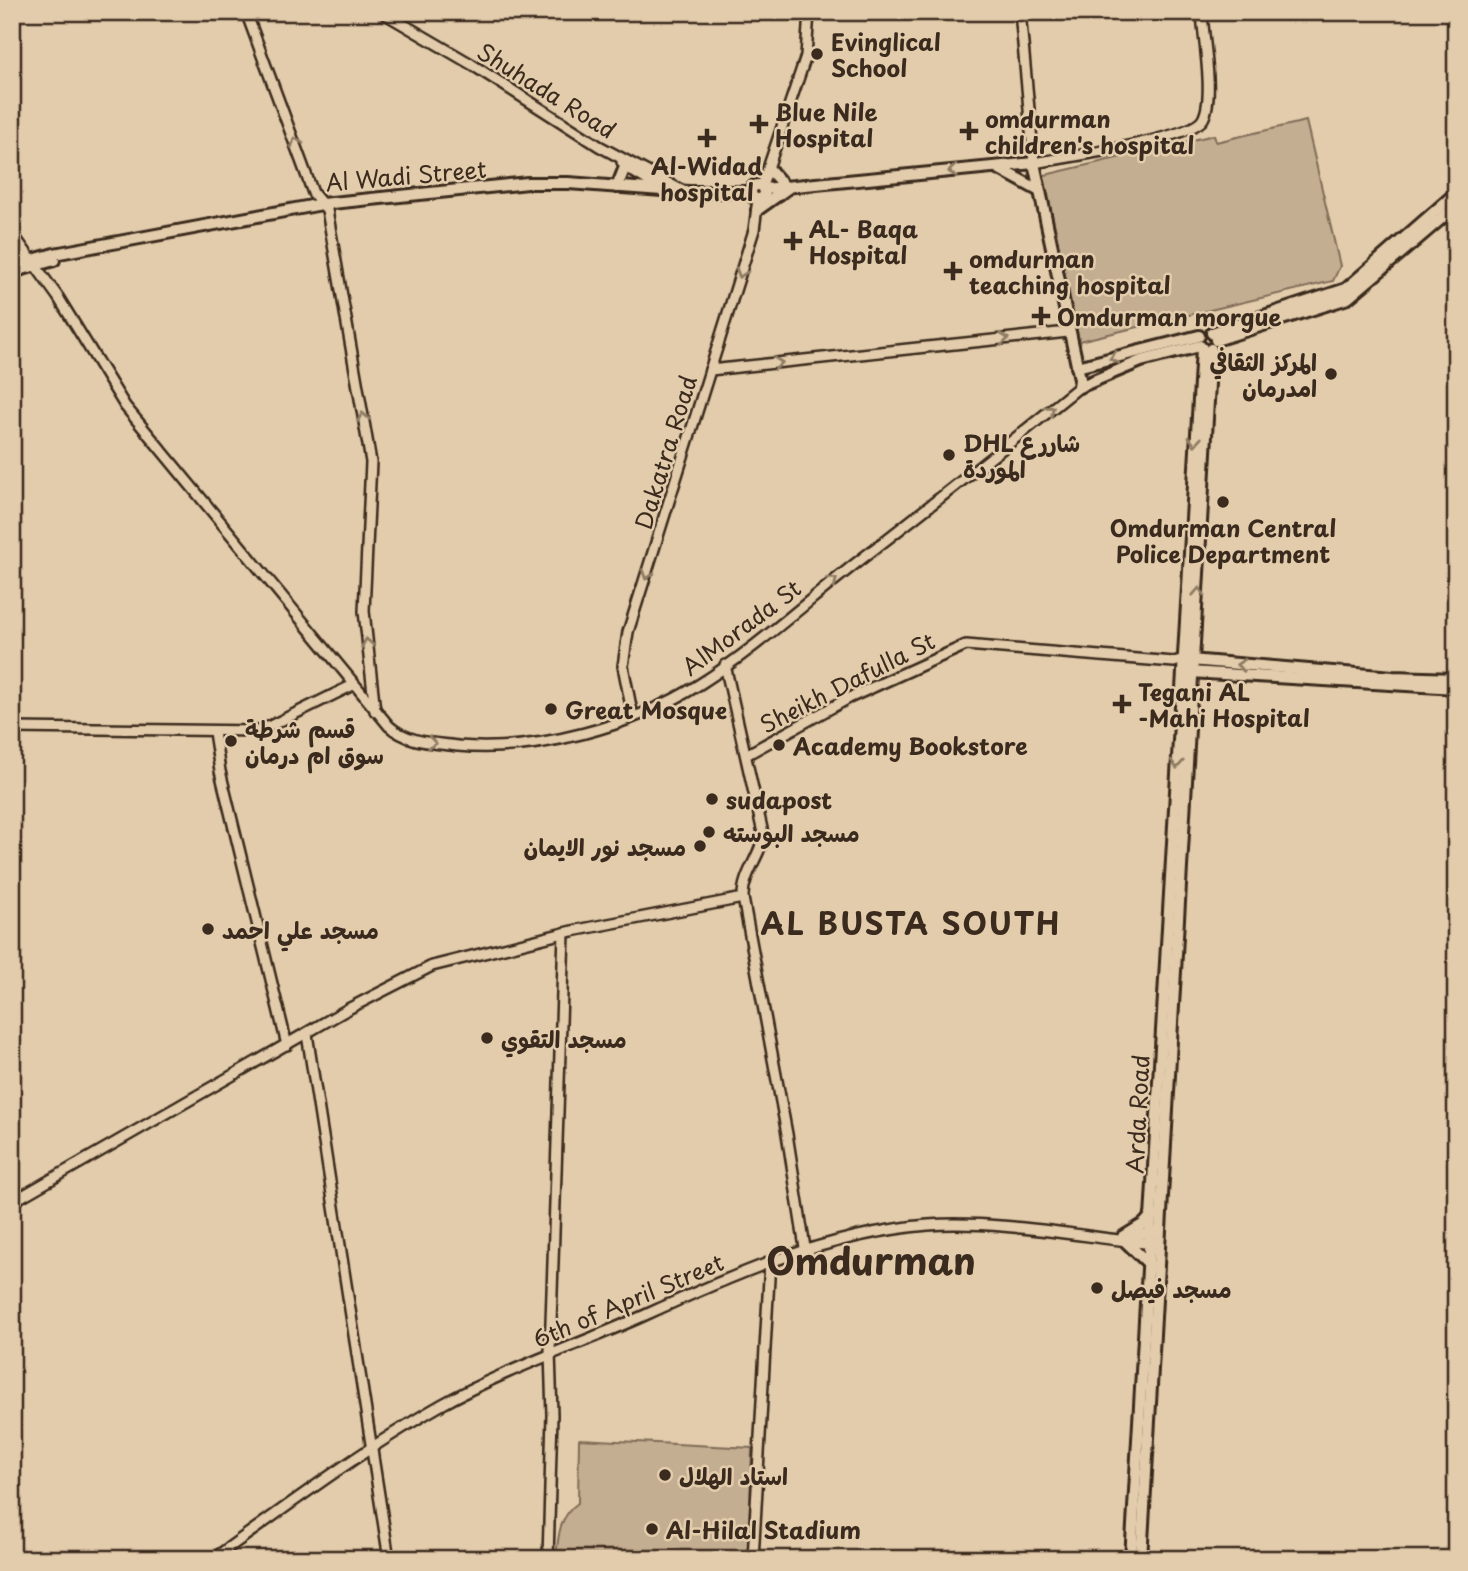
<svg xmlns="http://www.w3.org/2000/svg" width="1468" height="1571" viewBox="0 0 1468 1571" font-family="'Playpen Sans','Playpen Sans Arabic',sans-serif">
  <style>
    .green { fill: #c4ae91; stroke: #806c58; stroke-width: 2 }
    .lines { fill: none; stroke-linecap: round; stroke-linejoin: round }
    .minor-casing { stroke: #3b2a1e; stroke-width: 14 }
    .major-casing { stroke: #3b2a1e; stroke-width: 16 }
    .minor { stroke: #e2ccab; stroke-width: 9 }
    .major { stroke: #e2ccab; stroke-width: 10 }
    .oneway { stroke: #8e7b64 }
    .poi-dot { fill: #3b2a1e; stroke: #e2ccab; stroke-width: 2.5 }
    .labels { text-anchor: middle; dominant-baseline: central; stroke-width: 5; stroke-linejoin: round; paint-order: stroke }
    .poi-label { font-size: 23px; font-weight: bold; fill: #3b2a1e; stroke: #e2ccab; text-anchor: start }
    .street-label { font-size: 23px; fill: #3b2a1e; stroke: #e2ccab }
    .district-label { font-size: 30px; font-weight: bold; letter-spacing: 2px; fill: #3b2a1e; stroke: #e2ccab }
    .town-label { font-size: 37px; font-weight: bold; fill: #3b2a1e; stroke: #e2ccab }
  </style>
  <rect width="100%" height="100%" fill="#e2ccab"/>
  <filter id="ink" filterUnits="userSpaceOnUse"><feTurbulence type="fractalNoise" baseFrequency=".0143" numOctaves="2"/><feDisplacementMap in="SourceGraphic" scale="14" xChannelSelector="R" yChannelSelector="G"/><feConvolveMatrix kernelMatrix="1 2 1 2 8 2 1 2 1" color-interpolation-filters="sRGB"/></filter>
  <g filter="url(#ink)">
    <g class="green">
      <path d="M1306,121l34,145 -7,15 -254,60 -38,-165 173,-41 2,7z"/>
      <path d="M579,1439l173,9 -4,111h-192c2,-22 3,-43 22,-56z"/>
    </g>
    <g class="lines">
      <defs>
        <g id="minor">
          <path d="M246,12l67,181 14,17 44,252 -7,149 11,100"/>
          <path d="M382,12l89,52 128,82 82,44"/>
          <path d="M1020,12l14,151c28,-5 158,-24 169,-44 12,-22 0,-81 -1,-107"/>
          <path d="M622,162l3,5 37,22"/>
          <path d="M762,186l44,-130 3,-44"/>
          <path d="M12,233l46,64 67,109 264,320c19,17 45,17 69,20 78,7 176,-20 242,-62 55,-35 104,-80 155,-120 75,-58 150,-117 224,-177"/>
          <path d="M710,370l358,-38"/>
          <path d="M725,665l38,168c0,21 -21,40 -20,65l44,236 18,114"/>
          <path d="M633,717l-10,-51 5,-34 126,-402 4,-31"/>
          <path d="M12,728l248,3 93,-46"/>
          <path d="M214,732l6,39 67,274"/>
          <path d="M746,755l103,-57 117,-53 208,17 10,-3"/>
          <path d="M307,1034l82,525"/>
          <path d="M12,1202l336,-193 84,-43 140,-35 171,-33"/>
          <path d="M1125,1236l31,-3"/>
          <path d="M213,1559c74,-53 149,-109 228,-154 65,-36 135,-59 202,-89 92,-42 183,-82 285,-91 71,-5 155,12 226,19"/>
          <path d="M548,1559l4,-144 -2,-63 14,-419"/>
          <path d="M753,1559l17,-298"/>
        </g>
        <g id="major">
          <path d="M998,168l40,22"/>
          <path d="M770,170l14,16"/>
          <circle cx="758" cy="192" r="7"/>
          <path d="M617,187l8,-20"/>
          <path d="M764,189l270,-26 46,216 -1,8 62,-26 59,-15"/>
          <path d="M757,210l31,-22"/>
          <path d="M12,266l42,-12 268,-50 206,-21h40l121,9h61"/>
          <path d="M19,270l35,-10"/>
          <path d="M1212,333l134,-44 110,-96"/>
          <path d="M1216,340l132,-42 108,-92"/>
          <path d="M1077,367l122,-31"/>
          <path d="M1190,660l203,17 63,2"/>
          <path d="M1190,672l266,16"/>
          <path d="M1123,1237l21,-13 8,-9"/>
          <path d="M1123,1239l26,25"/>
          <path d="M1131,1559l71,-1211"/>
          <path d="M1141,1559l70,-1210"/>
        </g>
      </defs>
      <use href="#minor" class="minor-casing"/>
      <use href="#major" class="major-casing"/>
      <use href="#minor" class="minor"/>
      <use href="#major" class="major"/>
    </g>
    <defs><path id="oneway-chevron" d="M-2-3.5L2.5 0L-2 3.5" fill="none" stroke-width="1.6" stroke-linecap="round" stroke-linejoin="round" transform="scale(1.75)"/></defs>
    <g class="oneway">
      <use href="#oneway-chevron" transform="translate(296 142) rotate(-109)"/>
      <use href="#oneway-chevron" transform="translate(953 171) rotate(174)"/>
      <use href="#oneway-chevron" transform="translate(741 273) rotate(108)"/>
      <use href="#oneway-chevron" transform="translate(1004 339) rotate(-6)"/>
      <use href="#oneway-chevron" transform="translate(1114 358) rotate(166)"/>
      <use href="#oneway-chevron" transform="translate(778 363) rotate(-6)"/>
      <use href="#oneway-chevron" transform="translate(1050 410) rotate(-39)"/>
      <use href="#oneway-chevron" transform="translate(363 417) rotate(-100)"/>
      <use href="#oneway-chevron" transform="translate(1195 441) rotate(93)"/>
      <use href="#oneway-chevron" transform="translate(647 575) rotate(108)"/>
      <use href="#oneway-chevron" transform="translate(833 581) rotate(-38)"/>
      <use href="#oneway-chevron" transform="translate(1199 592) rotate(-87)"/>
      <use href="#oneway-chevron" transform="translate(367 643) rotate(-100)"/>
      <use href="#oneway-chevron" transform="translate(1241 665) rotate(-175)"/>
      <use href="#oneway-chevron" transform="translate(432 743) rotate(8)"/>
      <use href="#oneway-chevron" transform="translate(1177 764) rotate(94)"/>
    </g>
  </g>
  <g class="poi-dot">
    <circle cx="817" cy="54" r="7"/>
    <path d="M755.5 113.5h7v7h7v7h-7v7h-7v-7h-7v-7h7z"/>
    <path d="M965.5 120.5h7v7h7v7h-7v7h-7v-7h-7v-7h7z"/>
    <path d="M703.5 127.5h7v7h7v7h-7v7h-7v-7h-7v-7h7z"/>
    <path d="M789.5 230.5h7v7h7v7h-7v7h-7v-7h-7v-7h7z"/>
    <path d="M949.5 260.5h7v7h7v7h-7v7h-7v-7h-7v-7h7z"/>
    <path d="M1037.5 305.5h7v7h7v7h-7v7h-7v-7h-7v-7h7z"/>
    <circle cx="1331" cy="374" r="7"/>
    <circle cx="949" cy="455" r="7"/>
    <circle cx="1223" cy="502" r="7"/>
    <path d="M1118.5 693.5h7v7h7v7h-7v7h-7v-7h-7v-7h7z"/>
    <circle cx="551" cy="709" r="7"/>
    <circle cx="231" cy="741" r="7"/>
    <circle cx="779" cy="745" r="7"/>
    <circle cx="712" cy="799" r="7"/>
    <circle cx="709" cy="832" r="7"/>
    <circle cx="700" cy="846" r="7"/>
    <circle cx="208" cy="929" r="7"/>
    <circle cx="487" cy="1038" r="7"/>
    <circle cx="1097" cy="1288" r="7"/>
    <circle cx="665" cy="1475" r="7"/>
    <circle cx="652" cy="1529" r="7"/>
  </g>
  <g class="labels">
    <g class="poi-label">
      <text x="831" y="41">Evinglical<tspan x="831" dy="26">School</tspan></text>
      <text x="775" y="111">Blue Nile<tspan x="775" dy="26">Hospital</tspan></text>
      <text x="985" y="118">omdurman<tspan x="985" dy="26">children's hospital</tspan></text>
      <text x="707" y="165" text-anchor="middle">Al-Widad<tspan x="707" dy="26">hospital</tspan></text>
      <text x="809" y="228">AL- Baqa<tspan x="809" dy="26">Hospital</tspan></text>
      <text x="969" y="258">omdurman<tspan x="969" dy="26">teaching hospital</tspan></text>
      <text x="1057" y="316">Omdurman morgue</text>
      <text x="1317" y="361" text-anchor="end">المركز الثقافي<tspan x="1317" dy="26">امدرمان</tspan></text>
      <text x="963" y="442">DHL شاررع<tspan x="963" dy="26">الموردة</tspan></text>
      <text x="1223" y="527" text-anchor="middle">Omdurman Central<tspan x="1223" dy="26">Police Department</tspan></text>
      <text x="1138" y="691">Tegani AL<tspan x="1138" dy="26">-Mahi Hospital</tspan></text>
      <text x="565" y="709">Great Mosque</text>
      <text x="245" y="728">قسم شرطة<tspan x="245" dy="26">سوق ام درمان</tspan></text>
      <text x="793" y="745">Academy Bookstore</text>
      <text x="726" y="799">sudapost</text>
      <text x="723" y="832">مسجد البوسته</text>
      <text x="686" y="846" text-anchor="end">مسجد نور الايمان</text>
      <text x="222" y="929">مسجد علي احمد</text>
      <text x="501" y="1038">مسجد التقوي</text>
      <text x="1111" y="1288">مسجد فيصل</text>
      <text x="679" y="1475">استاد الهلال</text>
      <text x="666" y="1529">Al-Hilal Stadium</text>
    </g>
    <g class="street-label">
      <text transform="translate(547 90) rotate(32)">Shuhada Road</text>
      <text transform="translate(406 175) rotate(-5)">Al Wadi Street</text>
      <text transform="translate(665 452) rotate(-73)">Dakatra Road</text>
      <text transform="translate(741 627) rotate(-37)">AlMorada St</text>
      <text transform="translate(847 682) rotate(-27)">Sheikh Dafulla St</text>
      <text transform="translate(1137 1114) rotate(-87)">Arda Road</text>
      <text transform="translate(628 1300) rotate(-23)">6th of April Street</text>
    </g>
    <g class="district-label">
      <text x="911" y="922">AL BUSTA SOUTH</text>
    </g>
    <g class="town-label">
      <text x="871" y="1260">Omdurman</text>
    </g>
  </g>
  <rect width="1468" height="1571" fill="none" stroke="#e2ccab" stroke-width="42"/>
  <rect x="21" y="21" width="1426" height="1529" fill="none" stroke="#3b2a1e" stroke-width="2.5" filter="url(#ink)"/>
</svg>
